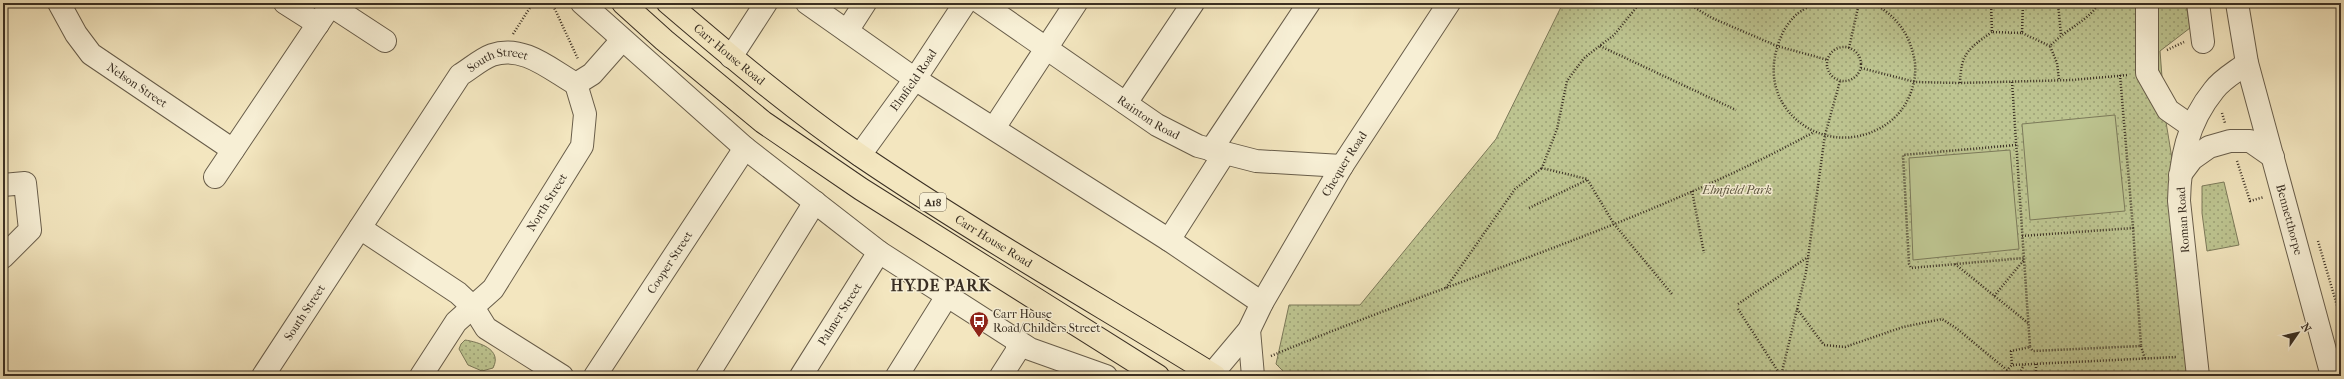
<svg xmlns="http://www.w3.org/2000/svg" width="2344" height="379" viewBox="0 0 2344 379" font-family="'IM FELL French Canon',serif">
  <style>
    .grass { fill: url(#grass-dots); stroke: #7c7a5a }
    .garden { fill: #bdc490; stroke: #7c7a5a }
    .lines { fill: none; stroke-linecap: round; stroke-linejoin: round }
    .minor-casing { stroke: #685d4a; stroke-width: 24 }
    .highway-casing { stroke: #3a2f23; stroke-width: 24 }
    .path { stroke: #3a2f23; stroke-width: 2.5; stroke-dasharray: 1 2; stroke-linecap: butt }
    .minor { stroke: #f7efd5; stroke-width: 22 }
    .highway { stroke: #f3e6bf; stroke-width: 22 }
    .labels { text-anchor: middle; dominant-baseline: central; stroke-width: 3; stroke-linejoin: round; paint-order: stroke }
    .shield { fill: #f7efd5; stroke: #736958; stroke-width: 1 }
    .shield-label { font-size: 11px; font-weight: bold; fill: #3a2f23 }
    .street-label { font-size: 12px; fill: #3a2f23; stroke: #f7efd5 }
    .park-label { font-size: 12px; font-style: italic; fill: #5b543e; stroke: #f7efd5 }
    .poi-label { font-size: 12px; fill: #3a2f23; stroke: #f7efd5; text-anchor: start }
    .district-label { font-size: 16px; font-weight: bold; letter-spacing: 1px; fill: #3a2f23; stroke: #f7efd5 }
  </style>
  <defs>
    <pattern id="grass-dots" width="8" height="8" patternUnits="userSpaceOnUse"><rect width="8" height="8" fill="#bdc490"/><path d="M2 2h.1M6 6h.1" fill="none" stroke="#9ba075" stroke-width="1.8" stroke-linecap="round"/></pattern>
  </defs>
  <rect width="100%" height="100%" fill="#f3e6bf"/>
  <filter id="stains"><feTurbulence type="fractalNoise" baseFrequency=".005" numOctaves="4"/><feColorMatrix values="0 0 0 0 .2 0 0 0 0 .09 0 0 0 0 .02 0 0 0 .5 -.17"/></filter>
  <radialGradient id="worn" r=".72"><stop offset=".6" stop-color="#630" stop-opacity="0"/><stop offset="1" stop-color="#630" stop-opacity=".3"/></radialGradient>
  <g class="grass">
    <path d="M1563,3h623l4,25 -30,23 5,65 14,85 19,175h-910l-12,-12 13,-59h71l136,-166z"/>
    <path d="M2224,182l15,63 -32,6 -5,-38v-27z"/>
    <path d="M465,340c13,2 38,9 28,28l-11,3 -14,-6 -9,-16 2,-5z"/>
  </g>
  <g class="garden">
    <path d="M2115,115l10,96 -95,9 -8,-96z"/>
    <path d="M2010,150l9,99 -106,11 -4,-102z"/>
  </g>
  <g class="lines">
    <defs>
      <g id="minor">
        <path id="s1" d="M59,3l17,31 15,20 142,96"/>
        <path d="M285,3l33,21"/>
        <path d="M582,3l163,145 134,104 151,97 76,27"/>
        <path d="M807,3l108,76 254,161 55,-86"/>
        <path id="s2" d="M981,3l176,122 41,21 58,15 86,5"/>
        <path d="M2147,3v70l21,37 23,16"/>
        <path d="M2198,3l5,39"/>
        <path id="s3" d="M2237,3l10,60 85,313"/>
        <path d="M330,5l55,36"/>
        <path d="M847,31l18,-28"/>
        <path d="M731,57l35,-54"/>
        <path d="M576,84l16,-10 30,-34"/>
        <path d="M1126,103l67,-100"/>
        <path d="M994,128l82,-125"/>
        <path d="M1211,150l98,-147"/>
        <path id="s4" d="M860,155l55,-76 50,-76"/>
        <path d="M2180,175l12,-16 17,-12 21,-6h20l23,16"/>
        <path d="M215,177l117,-174"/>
        <path d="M3,185l22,-2 5,47 -27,27"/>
        <path d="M360,228l98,65 15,14 13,21 76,48"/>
        <path d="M1169,240l93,63"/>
        <path d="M1249,330l4,46"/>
        <path id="s5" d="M1212,374l37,-44 13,-27 80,-137 107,-163"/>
        <path id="s6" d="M263,376l197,-301c10,-6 21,-16 32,-20 31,-11 59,15 84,29"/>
        <path id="s7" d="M421,376l35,-54 37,-33 89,-143 3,-32 -9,-30"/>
        <path id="s8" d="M595,376l150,-228"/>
        <path d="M707,376l108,-174"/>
        <path id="s9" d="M801,376l78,-124"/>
        <path d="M897,376l50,-80"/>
        <path d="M1001,376l16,-25v-9"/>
        <path d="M2198,376l-19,-175c1,-41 8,-78 35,-111 8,-11 23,-19 33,-27"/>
      </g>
      <g id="highway">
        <path d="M623,3l41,37 99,82 98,67 297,187"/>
        <path id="s10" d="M668,3c62,53 126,107 193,153 115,78 236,147 354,220"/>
      </g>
    </defs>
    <use href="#minor" class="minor-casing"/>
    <use href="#highway" class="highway-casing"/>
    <g class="path">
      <path d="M552,3l26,56"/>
      <path d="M1640,3l-26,32 -30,23 -17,23 -10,48 -15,39 45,11 27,45 58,70"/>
      <path d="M1687,3l25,15 65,28 51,14"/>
      <path d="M1814,3c-5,4 -12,7 -17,11 -9,8 -16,20 -19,31 -24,70 57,121 114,75 16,-14 25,-36 23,-57 -4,-27 -18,-48 -43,-60"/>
      <path d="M1991,3l1,29 30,1 1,-30"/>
      <path d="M2058,3l3,32"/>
      <path d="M2022,33l28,13"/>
      <path d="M513,34l20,-31"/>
      <path d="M1600,46l136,64"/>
      <circle cx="1844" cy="64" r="17"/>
      <path d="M1849,48l10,-45"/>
      <path d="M2167,50l17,-8"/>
      <path d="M1861,68l54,14 45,1 112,-3 56,-5"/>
      <path d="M2120,75l13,153"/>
      <path d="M2059,79l-2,-16 -7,-17c17,-18 34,-22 50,-43"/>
      <path d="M2012,82l18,265 -19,4 1,14 164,-8"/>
      <path d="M1960,83c1,-30 8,-34 32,-51"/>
      <path d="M2222,113l3,10"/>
      <path d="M2016,145l-113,10 6,109 2,4 113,-10"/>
      <path d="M2237,161l13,40 14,-4"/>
      <path d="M1692,191l12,62"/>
      <path d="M1529,208l58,-28"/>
      <path d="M2022,236l111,-8 8,118 -108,5 -3,-4"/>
      <path d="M2318,241l23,78"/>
      <path d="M1955,264l73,59"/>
      <path d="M1446,288l69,-99 27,-21"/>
      <path d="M1994,296l30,-36"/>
      <path d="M1738,304l70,-47"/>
      <path d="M1738,309l43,67"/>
      <path d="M1797,309l27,36 21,2 58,-20 39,-8 14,9 51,42 5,-5"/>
      <path d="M2141,346l4,13"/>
      <path d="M1271,356c180,-76 371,-130 543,-224"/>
      <path d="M2036,364v12"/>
      <path d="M1781,376l25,-104 19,-137 15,-54"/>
      <path d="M2018,376l6,-11"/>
    </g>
    <use href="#minor" class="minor"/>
    <use href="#highway" class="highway"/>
  </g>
  <defs>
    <symbol id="bus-pin" viewBox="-11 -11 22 30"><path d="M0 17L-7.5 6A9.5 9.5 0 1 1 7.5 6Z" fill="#8f2418" stroke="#f7efd5"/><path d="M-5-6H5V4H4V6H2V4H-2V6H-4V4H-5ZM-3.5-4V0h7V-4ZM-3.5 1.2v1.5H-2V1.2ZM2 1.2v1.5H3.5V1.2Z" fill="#fff"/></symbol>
  </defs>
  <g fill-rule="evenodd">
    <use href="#bus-pin" x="968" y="310" width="22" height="30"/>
  </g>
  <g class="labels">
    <rect class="shield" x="920" y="193" width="26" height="18" rx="3"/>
    <g class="shield-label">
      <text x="933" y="202">A18</text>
    </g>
    <g class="street-label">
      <text stroke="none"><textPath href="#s10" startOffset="80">Carr House Road</textPath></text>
      <text stroke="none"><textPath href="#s6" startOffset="402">South Street</textPath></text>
      <text stroke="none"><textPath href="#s4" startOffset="92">Elmfield Road</textPath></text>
      <text stroke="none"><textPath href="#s1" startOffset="116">Nelson Street</textPath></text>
      <text stroke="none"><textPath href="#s2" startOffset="203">Rainton Road</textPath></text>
      <text stroke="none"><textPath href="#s5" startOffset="249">Chequer Road</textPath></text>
      <text stroke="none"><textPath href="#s7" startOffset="216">North Street</textPath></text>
      <text stroke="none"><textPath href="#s3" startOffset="223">Bennetthorpe</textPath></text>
      <text transform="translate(2183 220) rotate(-94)">Roman Road</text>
      <text stroke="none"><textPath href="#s10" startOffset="404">Carr House Road</textPath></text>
      <text stroke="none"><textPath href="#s8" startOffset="136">Cooper Street</textPath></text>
      <text stroke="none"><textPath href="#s6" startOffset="76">South Street</textPath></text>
      <text stroke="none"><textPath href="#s9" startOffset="73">Palmer Street</textPath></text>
    </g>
    <g class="park-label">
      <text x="1737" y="190">Elmfield Park</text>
    </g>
    <g class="poi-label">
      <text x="993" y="314">Carr House<tspan x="993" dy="14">Road/Childers Street</tspan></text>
    </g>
    <g class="district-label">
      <text x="941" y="285">HYDE PARK</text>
    </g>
  </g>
  <rect width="2344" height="379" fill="none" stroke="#f3e6bf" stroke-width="16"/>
  <rect x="4" y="4" width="2336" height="371" fill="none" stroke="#3a2f23" stroke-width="2"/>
  <rect x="8" y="8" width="2328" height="363" fill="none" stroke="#3a2f23"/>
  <g transform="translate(2298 333) rotate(56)" stroke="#f7efd5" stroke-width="3" paint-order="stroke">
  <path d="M0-3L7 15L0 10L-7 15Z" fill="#3a2f23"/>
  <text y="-6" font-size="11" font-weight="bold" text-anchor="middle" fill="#3a2f23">N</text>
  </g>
  <rect width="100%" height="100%" filter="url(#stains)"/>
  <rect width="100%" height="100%" fill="url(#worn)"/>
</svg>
